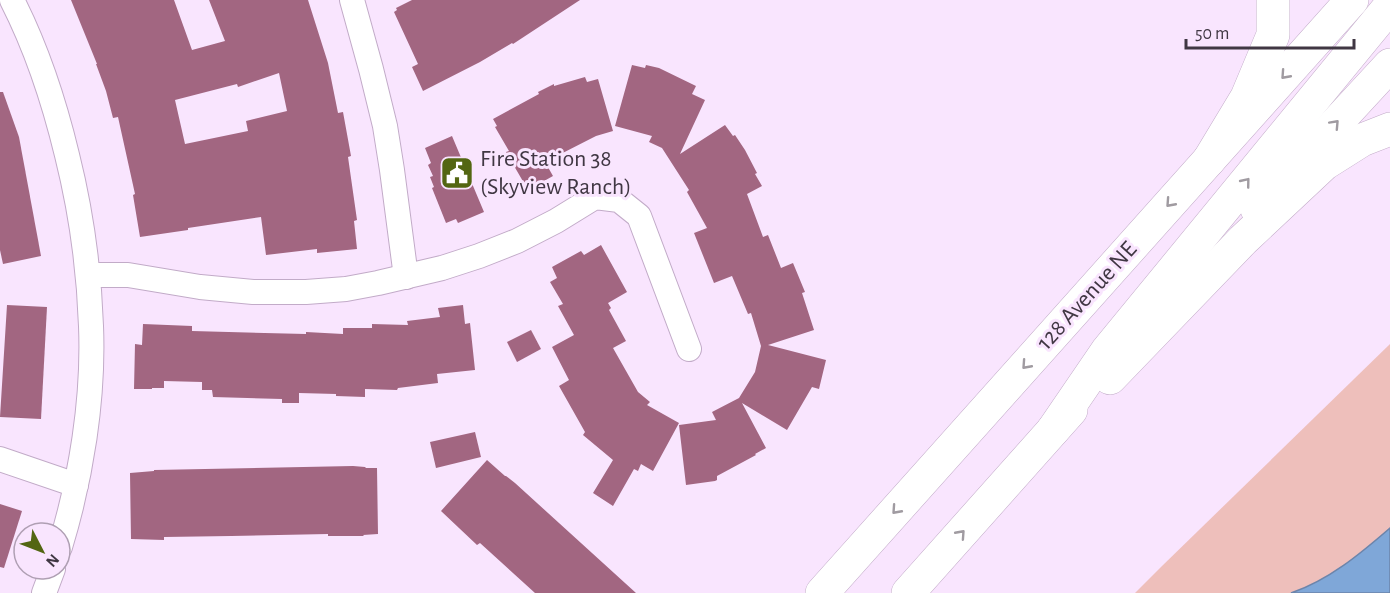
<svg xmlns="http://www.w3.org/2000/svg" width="1390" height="593" viewBox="0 0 1390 593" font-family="'Alegreya Sans',sans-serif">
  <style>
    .green { fill: #eebfbb }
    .water { fill: #7fa7d8; stroke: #6c85ab; stroke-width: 1.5 }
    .building { fill: #a26681; fill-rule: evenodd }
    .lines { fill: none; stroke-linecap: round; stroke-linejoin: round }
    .street-casing { stroke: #c2abc8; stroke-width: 26 }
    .secondary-casing { stroke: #c2abc8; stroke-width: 34 }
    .primary-casing { stroke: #c2abc8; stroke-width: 34 }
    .street { stroke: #fff; stroke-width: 24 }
    .secondary { stroke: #fff; stroke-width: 33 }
    .primary { stroke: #fff; stroke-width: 33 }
    .oneway { stroke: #a09ba1 }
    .labels { text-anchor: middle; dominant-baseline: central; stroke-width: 6; stroke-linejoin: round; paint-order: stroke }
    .poi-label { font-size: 24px; fill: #403743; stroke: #f9e5fe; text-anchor: start }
    .street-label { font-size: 24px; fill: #403743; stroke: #f9e5fe }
  </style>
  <rect width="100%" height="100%" fill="#f9e5fe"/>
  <path class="green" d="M1390,344v249h-255l26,-26z"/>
  <path class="water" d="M1390,528v65h-99c38,-13 69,-39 99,-65z"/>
  <g class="building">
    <path d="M71,0h103l18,50 33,-9 -16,-41h99l20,63 10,50 5,-1 8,44 -3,1 9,63 -3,1 3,28 -40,4v-4l-51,6 -5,-38 -73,11v2l-48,7 -7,-42 2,-1 -17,-77 -5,1 -7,-27 -10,-27h1zM279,73l8,38 -41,10 2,10 -63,13 -10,-44 62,-16 1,3z"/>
    <path d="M412,0h168l-67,44 -1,-1 -32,19 -57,29 -11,-24 6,-3 -24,-52 3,-2 -1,-2z"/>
    <path d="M632,65l13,3 1,-3 13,3 37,18 -4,8 13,6 -25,54 45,-29 8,11 2,-1 10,15 12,23 -2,1 7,12 -15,8 16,43 5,-2 13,33 12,-5 12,29 -3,1 12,37 -46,15 58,15 -7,29 -7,-2 -25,43 -45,-27 24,45 -11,6 1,1 -39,21v4l-2,1 -29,4 -7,-60 37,-5 -4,-8 27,-14 16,-26 6,-26 -10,-33 -3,1 -16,-38 -18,7 -20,-50 13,-5 -20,-36 2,-2 -27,-42 -13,-6 3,-6 -37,-10z"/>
    <path d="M585,77l2,5 11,-3 15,52 -17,5 -51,26 8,14 -25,14 -22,-38 3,-1 -14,-24 2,-1 -4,-7 46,-25 -1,-2 16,-8v2z"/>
    <path d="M0,92h3l16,45 22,119 -38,8 -3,-14z"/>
    <path d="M452,136l32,76 -26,11 -2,-4 -10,4 -14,-35 2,-1 -4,-10 3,-1 -5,-11 3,-2 -6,-15z"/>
    <path d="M601,245l26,47 -19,11 3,5 -2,2 17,31 -13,7 25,44 12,10 -3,3 32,18 -26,48 -12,-7 -3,7 -4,-2 -21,37 -20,-13 20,-33 -30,-25 2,-3 -26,-46 10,-6 -17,-33 22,-12 -16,-29 5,-2 -13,-22 7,-4 -5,-11 29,-16 3,4z"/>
    <path d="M7,305l40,2 -6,112 -41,-2z"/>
    <path d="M463,305l2,19 5,-1 5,47 -38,4 1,9 -40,5 -1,2 -32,-1v8l-29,-1v-2l-37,-1v10h-17v-4l-69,-2 -1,-7h-10v-8l-38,-1v7h-12v1h-18l1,-45 7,1 1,-21 49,2v5l114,3v-2l37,2v-6h29v-4l36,1 -1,-4 33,-4 -2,-9z"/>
    <path d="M531,330l10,19 -24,13 -10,-20z"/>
    <path d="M475,432l6,25 -45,11 -6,-26z"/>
    <path d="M487,460l18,16h1l9,7 121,110h-101l-55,-50 -3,2 -36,-34z"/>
    <path d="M353,466l12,1 1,1h11l1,66 -15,1 1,1h-36v-2l-97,2 -67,1v3l-33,-1 -1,-66 24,-2v-1z"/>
    <path d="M0,504l22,7 -18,57 -4,-1z"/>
  </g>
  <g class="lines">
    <defs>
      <g id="street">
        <path d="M12,0c25,49 42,101 55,155 14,56 22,113 24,171 3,73 -10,152 -31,221"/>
        <path d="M352,0l19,69 14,57 7,44 14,107"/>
        <path d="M88,275h40l72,12 53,5h53l40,-3 32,-6 64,-15 37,-12 38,-15 39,-20 39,-24 24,3 20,16 50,133"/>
        <path d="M0,459l76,26"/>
        <path d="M44,593l9,-24"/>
      </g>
      <g id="secondary">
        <path d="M1257,209l133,-144"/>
        <path d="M822,593l530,-593"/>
        <path d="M908,593l163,-183"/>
      </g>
      <g id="primary">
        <path d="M1209,160l38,-63 26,-62v-35"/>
        <path d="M1110,378l133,-138 81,-76 38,-24 28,-11"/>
        <path d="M1053,430l54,-79 283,-345"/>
      </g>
    </defs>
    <use href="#street" class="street-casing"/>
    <use href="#secondary" class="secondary-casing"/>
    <use href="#primary" class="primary-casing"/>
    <use href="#street" class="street"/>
    <use href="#secondary" class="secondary"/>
    <use href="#primary" class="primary"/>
  </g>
  <defs><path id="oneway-chevron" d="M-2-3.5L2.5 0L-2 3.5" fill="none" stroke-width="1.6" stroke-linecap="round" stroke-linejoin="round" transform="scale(1.5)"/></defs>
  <g class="oneway">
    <use href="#oneway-chevron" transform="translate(1285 75) rotate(132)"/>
    <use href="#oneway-chevron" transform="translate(1335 124) rotate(-47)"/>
    <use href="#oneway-chevron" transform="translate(1246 182) rotate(-51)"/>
    <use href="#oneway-chevron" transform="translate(1170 203) rotate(132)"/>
    <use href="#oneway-chevron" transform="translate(1026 365) rotate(132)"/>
    <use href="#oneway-chevron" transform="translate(896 510) rotate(132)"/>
    <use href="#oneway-chevron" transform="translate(961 534) rotate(-48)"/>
  </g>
  <defs>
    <symbol id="civic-square" viewBox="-11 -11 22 22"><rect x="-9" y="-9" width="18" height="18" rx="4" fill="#536612" stroke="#f9e5fe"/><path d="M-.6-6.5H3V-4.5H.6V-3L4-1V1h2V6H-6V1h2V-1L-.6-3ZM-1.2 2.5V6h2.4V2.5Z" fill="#fff"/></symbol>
  </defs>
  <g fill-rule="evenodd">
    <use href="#civic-square" x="438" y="154" width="38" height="38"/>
  </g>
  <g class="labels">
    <g class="poi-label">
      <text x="480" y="159">Fire Station 38<tspan x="480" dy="28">(Skyview Ranch)</tspan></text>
    </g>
    <g class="street-label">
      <text transform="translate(1087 296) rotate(-48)">128 Avenue NE</text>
    </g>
  </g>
  <g transform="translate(42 551) rotate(132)"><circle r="28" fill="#f9e5fe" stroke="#af9fb3" stroke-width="1.5"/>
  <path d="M0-4.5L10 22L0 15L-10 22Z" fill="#536612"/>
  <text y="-9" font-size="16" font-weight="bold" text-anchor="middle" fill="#403743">N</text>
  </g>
  <path d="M1186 39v9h168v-9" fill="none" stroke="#403743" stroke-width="3"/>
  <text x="1195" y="39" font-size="18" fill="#403743" stroke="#f9e5fe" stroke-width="4.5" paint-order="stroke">50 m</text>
</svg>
